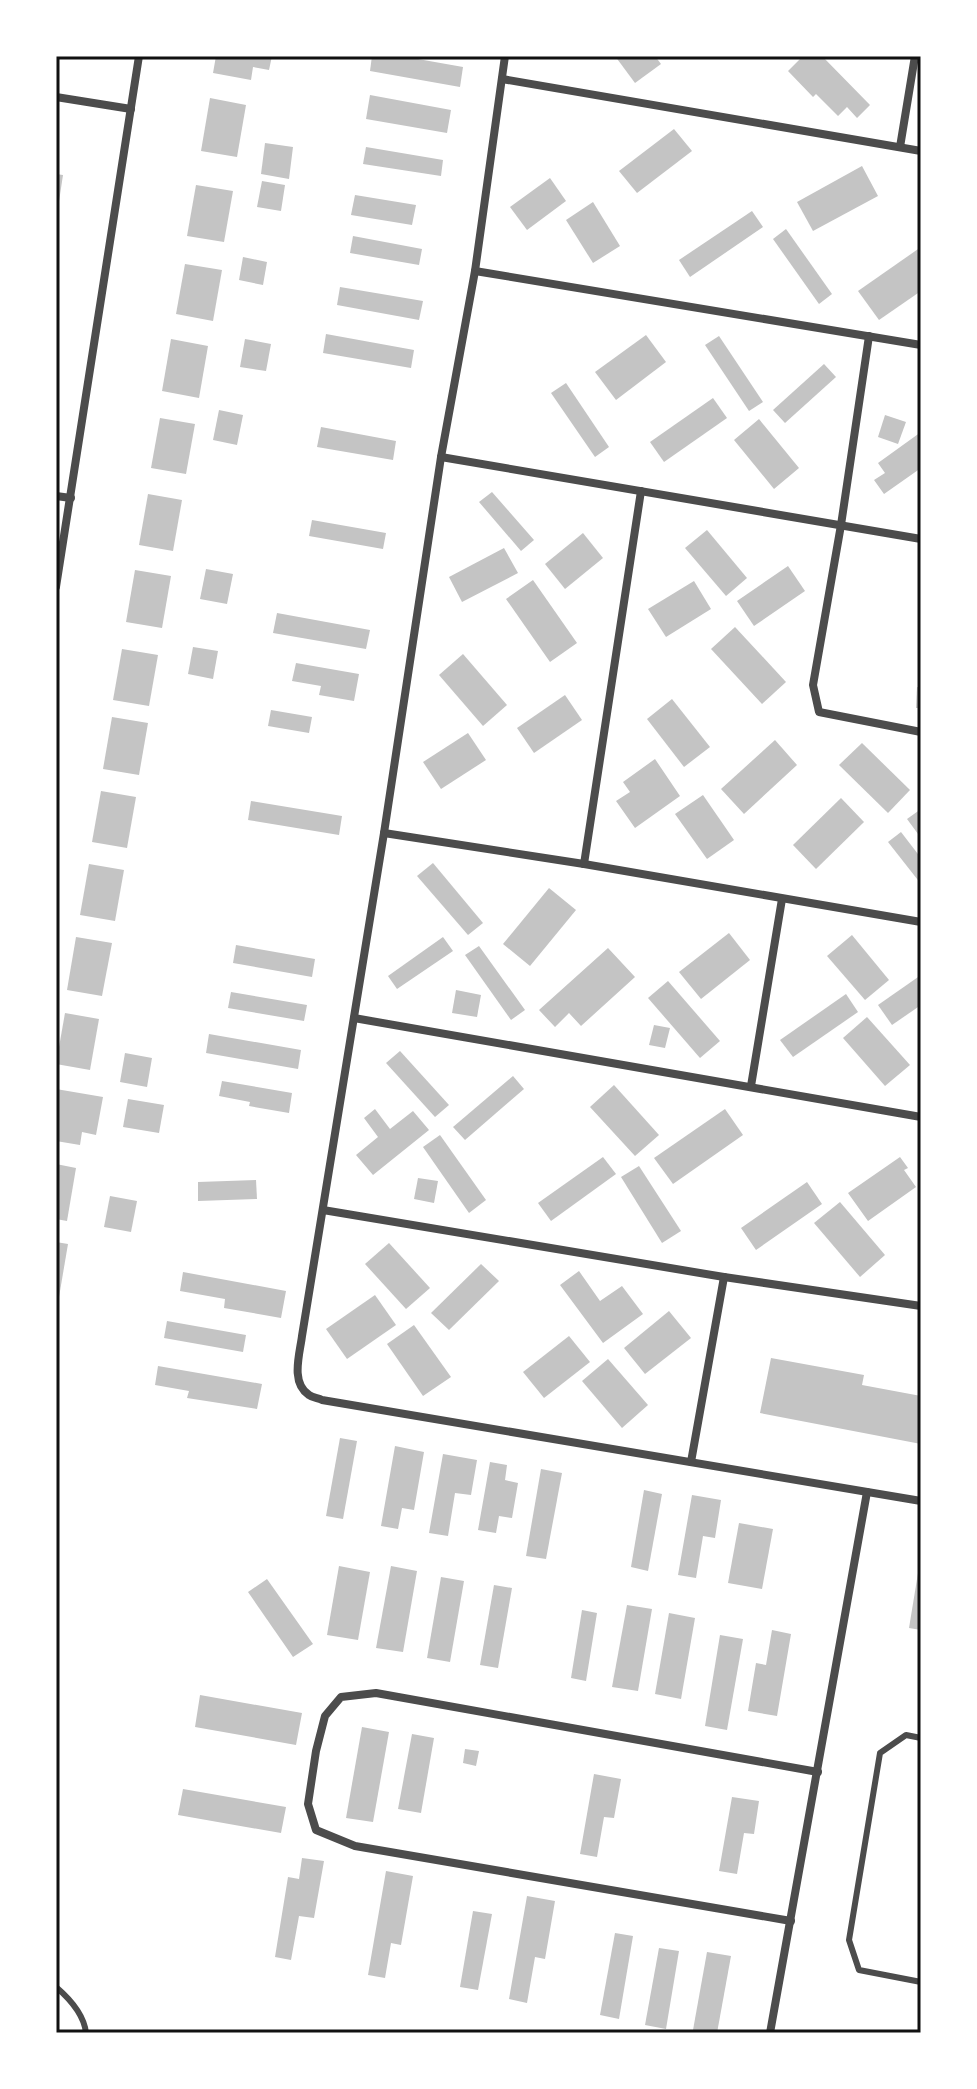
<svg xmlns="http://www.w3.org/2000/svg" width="977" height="2089" viewBox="0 0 977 2089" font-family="Commissioner,sans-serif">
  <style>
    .building { fill: #c4c4c4 }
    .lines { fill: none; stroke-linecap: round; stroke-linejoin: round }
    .service { stroke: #4c4c4c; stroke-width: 6 }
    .minor { stroke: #4c4c4c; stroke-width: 8 }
    .neatline { fill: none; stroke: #111; stroke-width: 3 }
  </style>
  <rect width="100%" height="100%" fill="#fff"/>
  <g class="building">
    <path d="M216,56h56l-3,14 -16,-3 -2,13 -38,-7z"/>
    <path d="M372,56h29l62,11 -3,20 -90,-16z"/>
    <path d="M615,56h40l6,8 -26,19z"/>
    <path d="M803,56h19l48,49 -13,13 -10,-11 -9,9 -22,-22 -3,3 -25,-26z"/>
    <path d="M370,95l81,15 -4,23 -81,-14z"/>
    <path d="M210,98l36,7 -9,52 -36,-6z"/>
    <path d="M674,129l18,22 -55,42 -18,-22z"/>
    <path d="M265,143l28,4 -4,32 -28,-5z"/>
    <path d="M366,147l77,13 -2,16 -78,-12z"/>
    <path d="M862,166l16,30 -65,35 -16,-29z"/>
    <path d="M56,174l7,1 -5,33h-2z"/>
    <path d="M550,178l16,23 -39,29 -17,-23z"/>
    <path d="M262,181l23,4 -4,26 -24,-4z"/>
    <path d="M196,185l37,6 -9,51 -37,-6z"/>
    <path d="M355,195l61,10 -4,20 -61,-10z"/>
    <path d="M593,202l27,44 -27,17 -27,-43z"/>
    <path d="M752,211l11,16 -73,50 -11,-17z"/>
    <path d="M786,229l46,65 -13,10 -46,-65z"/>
    <path d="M353,236l69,13 -3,16 -69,-12z"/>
    <path d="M921,247v44l-42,29 -21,-29z"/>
    <path d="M243,257l24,5 -4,23 -24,-5z"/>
    <path d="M185,264l37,6 -9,51 -37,-7z"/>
    <path d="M340,287l83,14 -4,19 -82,-15z"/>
    <path d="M326,334l88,16 -3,18 -88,-15z"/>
    <path d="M646,335l20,27 -50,38 -21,-28z"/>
    <path d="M719,336l44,66 -14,9 -44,-66z"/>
    <path d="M171,339l37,7 -9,52 -37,-7z"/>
    <path d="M245,339l26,5 -5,27 -26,-4z"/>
    <path d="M824,364l12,13 -51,46 -12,-13z"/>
    <path d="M566,383l43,64 -14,10 -44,-64z"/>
    <path d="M713,398l14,20 -63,44 -14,-20z"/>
    <path d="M219,410l24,5 -6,30 -24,-5z"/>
    <path d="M885,415l21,7 -8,22 -20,-7z"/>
    <path d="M160,418l35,6 -9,50 -35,-6z"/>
    <path d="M759,419l40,49 -25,21 -40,-49z"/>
    <path d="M321,427l75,14 -3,19 -76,-13z"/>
    <path d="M921,432v36l-37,26 -10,-14 11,-7 -7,-10z"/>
    <path d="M492,492l42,48 -13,11 -42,-49z"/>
    <path d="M148,494l34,6 -9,51 -34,-6z"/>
    <path d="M312,520l74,13 -3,16 -74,-13z"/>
    <path d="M707,530l40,48 -21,18 -41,-48z"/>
    <path d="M583,533l20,25 -38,31 -20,-25z"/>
    <path d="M504,548l14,25 -56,29 -13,-25z"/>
    <path d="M788,566l17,25 -51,35 -17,-25z"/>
    <path d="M206,569l27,5 -6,30 -27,-5z"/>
    <path d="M135,570l36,6 -9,52 -36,-6z"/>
    <path d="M533,580l44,63 -27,19 -44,-63z"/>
    <path d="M694,581l17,28 -45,28 -18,-28z"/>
    <path d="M277,613l93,17 -4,19 -93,-16z"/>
    <path d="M735,627l51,55 -24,22 -51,-55z"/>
    <path d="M193,647l25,4 -5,28 -25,-5z"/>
    <path d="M122,649l36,6 -9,51 -36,-6z"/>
    <path d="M463,654l44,51 -24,21 -44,-51z"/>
    <path d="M296,663l63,11 -5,27 -35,-6 2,-9 -29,-5z"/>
    <path d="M917,687l4,1v20h-5z"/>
    <path d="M565,695l17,25 -48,33 -17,-25z"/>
    <path d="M672,699l38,48 -26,20 -37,-48z"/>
    <path d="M271,710l41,7 -3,16 -41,-7z"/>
    <path d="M112,717l36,6 -9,52 -36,-6z"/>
    <path d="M468,733l18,27 -45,29 -18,-27z"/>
    <path d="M775,740l22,25 -53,49 -23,-25z"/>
    <path d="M862,743l48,47 -22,23 -49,-48z"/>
    <path d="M655,759l25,37 -45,32 -19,-27 14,-9 -7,-10z"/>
    <path d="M101,791l35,6 -9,51 -35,-6z"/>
    <path d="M703,795l31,45 -27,19 -32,-45z"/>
    <path d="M841,798l23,24 -48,47 -23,-24z"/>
    <path d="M251,801l91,15 -3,19 -91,-15z"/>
    <path d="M921,809v29l-14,-19z"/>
    <path d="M901,832l20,26v26l-33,-42z"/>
    <path d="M433,863l50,60 -15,12 -51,-59z"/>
    <path d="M89,864l35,6 -9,51 -35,-6z"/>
    <path d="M549,888l27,22 -46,56 -27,-22z"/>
    <path d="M729,933l21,27 -49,39 -22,-27z"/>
    <path d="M852,935l37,45 -24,20 -38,-44z"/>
    <path d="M76,937l36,6 -10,53 -35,-6z"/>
    <path d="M443,937l10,14 -56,38 -9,-13z"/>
    <path d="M236,945l79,14 -3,18 -79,-14z"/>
    <path d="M479,946l46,64 -14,10 -46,-65z"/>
    <path d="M608,948l27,29 -54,49 -12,-13 -14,14 -16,-17z"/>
    <path d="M921,975v30l-29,20 -14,-20z"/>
    <path d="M668,981l52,60 -20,17 -52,-60z"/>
    <path d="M456,990l25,5 -4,22 -25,-4z"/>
    <path d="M231,992l76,13 -3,16 -76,-13z"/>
    <path d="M846,994l12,18 -65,45 -13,-17z"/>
    <path d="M65,1013l34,6 -9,51 -34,-6z"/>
    <path d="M867,1017l43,48 -25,21 -42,-48z"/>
    <path d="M654,1025l16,3 -5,20 -16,-3z"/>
    <path d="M209,1034l92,16 -3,19 -92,-16z"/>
    <path d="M400,1051l49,54 -14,12 -49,-54z"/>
    <path d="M125,1053l27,5 -5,29 -27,-5z"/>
    <path d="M513,1076l11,13 -59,51 -12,-13z"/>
    <path d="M222,1081l70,12 -3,20 -40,-7 1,-4 -31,-6z"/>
    <path d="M614,1085l45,50 -24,21 -45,-49z"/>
    <path d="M56,1089l47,8 -7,38 -14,-3 -2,13 -24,-4z"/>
    <path d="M128,1099l36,6 -5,28 -36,-6z"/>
    <path d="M375,1109l15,20 23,-18 16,19 -56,45 -17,-20 22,-18 -14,-19z"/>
    <path d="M725,1109l18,26 -70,49 -19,-26z"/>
    <path d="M440,1135l46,65 -17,13 -46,-66z"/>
    <path d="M603,1157l13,17 -65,47 -13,-18z"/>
    <path d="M900,1157l8,11 -4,2 12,17 -48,34 -20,-28z"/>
    <path d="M56,1164l20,4 -9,53 -11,-2z"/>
    <path d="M639,1166l42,65 -19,12 -41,-66z"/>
    <path d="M418,1178l20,3 -4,22 -20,-4z"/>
    <path d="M256,1180l1,19 -59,2v-19z"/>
    <path d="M807,1182l15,22 -66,46 -15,-22z"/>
    <path d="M110,1196l27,5 -6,31 -27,-5z"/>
    <path d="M840,1202l45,53 -25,22 -46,-54z"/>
    <path d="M56,1242l12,2 -9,53 -3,-1z"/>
    <path d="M389,1243l41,45 -24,21 -41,-45z"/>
    <path d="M481,1264l18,17 -50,49 -18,-17z"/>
    <path d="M579,1271l21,30 22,-15 21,28 -40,29 -43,-58z"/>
    <path d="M183,1272l103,19 -5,27 -57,-10 1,-9 -45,-8z"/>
    <path d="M375,1295l21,30 -49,34 -21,-30z"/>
    <path d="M669,1311l22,27 -46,36 -21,-26z"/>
    <path d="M167,1321l79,14 -3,17 -79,-14z"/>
    <path d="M414,1325l37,52 -28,19 -36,-52z"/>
    <path d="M569,1336l21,26 -46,36 -21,-26z"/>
    <path d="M771,1358l93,17 -2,10 59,11v48l-161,-31z"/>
    <path d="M608,1359l40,46 -26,23 -40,-47z"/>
    <path d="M158,1366l104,18 -5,25 -70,-11 2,-7 -34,-6z"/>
    <path d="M340,1438l17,3 -14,78 -17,-3z"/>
    <path d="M395,1446l29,6 -10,58 -12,-2 -4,21 -17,-3z"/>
    <path d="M443,1454l34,6 -6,35 -16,-2 -7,43 -19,-3z"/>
    <path d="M490,1462l17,3 -2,15 13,3 -6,35 -13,-2 -3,17 -18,-3z"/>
    <path d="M541,1469l21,4 -16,86 -20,-3z"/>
    <path d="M644,1490l18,4 -14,77 -17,-4z"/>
    <path d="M692,1495l29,5 -6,38 -12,-2 -7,42 -18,-3z"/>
    <path d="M739,1523l34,6 -11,60 -34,-6z"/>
    <path d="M339,1566l31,6 -12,68 -31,-5z"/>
    <path d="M391,1566l26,5 -14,81 -27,-4z"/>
    <path d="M919,1567l2,1v62l-12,-2z"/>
    <path d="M441,1577l23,4 -14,81 -23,-4z"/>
    <path d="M267,1579l46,65 -20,13 -45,-65z"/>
    <path d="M494,1585l18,3 -14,80 -18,-3z"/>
    <path d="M627,1605l25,4 -14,82 -26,-4z"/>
    <path d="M582,1610l15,3 -11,68 -15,-3z"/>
    <path d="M669,1613l26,5 -14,81 -26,-5z"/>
    <path d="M772,1630l19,4 -14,82 -29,-5 8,-48 10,2z"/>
    <path d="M720,1635l23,4 -16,91 -22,-4z"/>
    <path d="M200,1695l102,18 -6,32 -101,-18z"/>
    <path d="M362,1727l27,5 -16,90 -27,-4z"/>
    <path d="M412,1734l22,4 -13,75 -23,-4z"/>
    <path d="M465,1749l14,2 -3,15 -13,-3z"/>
    <path d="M594,1774l27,5 -7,39 -10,-1 -7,40 -17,-3z"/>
    <path d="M183,1789l103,18 -5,26 -103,-18z"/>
    <path d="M732,1797l27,4 -5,33 -10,-1 -7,41 -18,-3z"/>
    <path d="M302,1858l22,3 -10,57 -15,-2 -8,44 -16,-3 13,-80 11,2z"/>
    <path d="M386,1871l27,5 -12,69 -10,-2 -6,35 -17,-3z"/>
    <path d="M527,1896l28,5 -10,58 -10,-2 -8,46 -18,-4z"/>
    <path d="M473,1911l19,3 -14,76 -18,-3z"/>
    <path d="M615,1933l18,3 -14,83 -19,-4z"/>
    <path d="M659,1948l20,3 -13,78 -21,-4z"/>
    <path d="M707,1952l24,4 -14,77 -24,-3z"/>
  </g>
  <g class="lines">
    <g class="service">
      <path d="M921,1738l-15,-3 -26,18 -31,187 10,30 62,12"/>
      <path d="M56,1987c14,12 28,27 30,46"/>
      <path d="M363,2033h7"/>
    </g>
    <g class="minor">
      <path d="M505,56l-30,215 -34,186 -57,376 -82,503c-2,17 -12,47 7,59 4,3 9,3 13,5l599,101"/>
      <path d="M502,79l419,72"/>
      <path d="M56,97l75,12"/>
      <path d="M900,147l15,-91"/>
      <path d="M475,271l446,74"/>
      <path d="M869,336l-28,189 -28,160 6,27 102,20"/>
      <path d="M441,457l480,82"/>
      <path d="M56,496l15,2"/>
      <path d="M56,587l83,-531"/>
      <path d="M384,833l200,31 337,58"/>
      <path d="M584,864l57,-373"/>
      <path d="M354,1018l567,99"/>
      <path d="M751,1086l31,-187"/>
      <path d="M323,1210l401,67 197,29"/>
      <path d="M691,1462l33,-185"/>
      <path d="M791,1921l-436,-75 -39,-16 -8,-26 8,-53 9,-35 16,-19 35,-4 442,79"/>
      <path d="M770,2033l97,-541"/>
    </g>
  </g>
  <rect width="977" height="2089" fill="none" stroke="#ffffff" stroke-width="116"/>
  <rect x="58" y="58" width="861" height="1973" class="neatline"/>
</svg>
